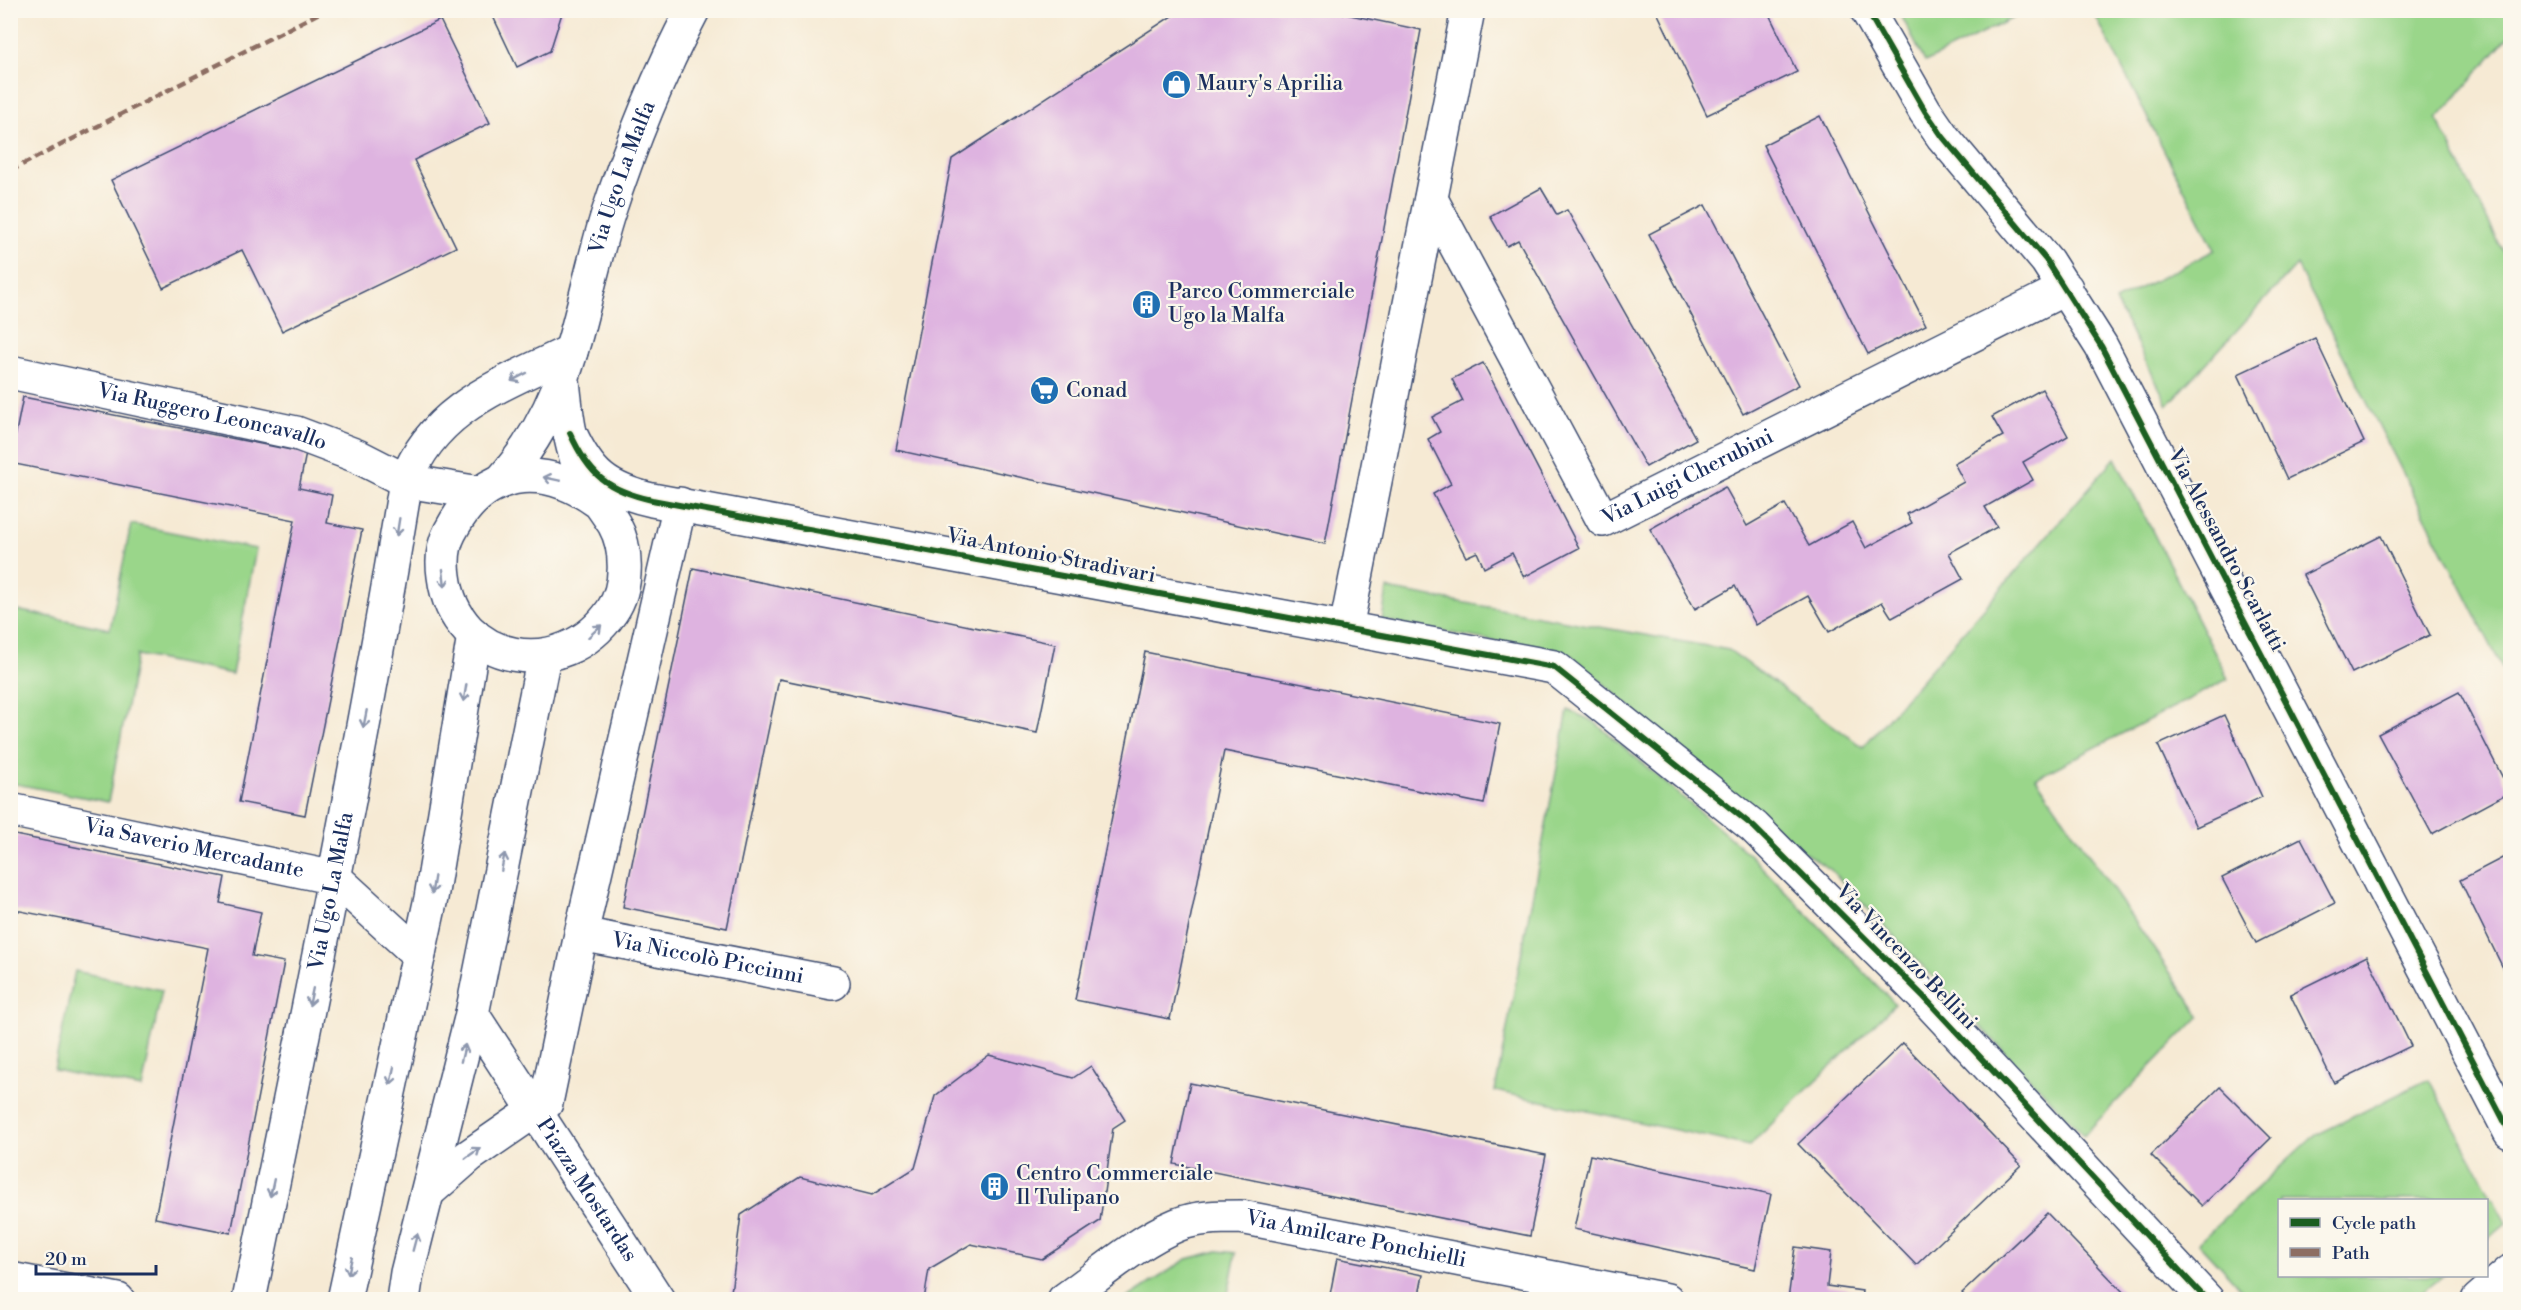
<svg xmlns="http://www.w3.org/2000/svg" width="2521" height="1310" viewBox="0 0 2521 1310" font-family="'Libre Bodoni',serif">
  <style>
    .green { fill: #9ad68a; stroke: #5a8274; stroke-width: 1.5 }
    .building { fill: #deb3e0 }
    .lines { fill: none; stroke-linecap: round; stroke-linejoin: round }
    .minor-casing { stroke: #3c4b70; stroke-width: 36 }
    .minor { stroke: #fff; stroke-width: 33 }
    .quiet { stroke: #8d6e63; stroke-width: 4.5; stroke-dasharray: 9 4.5; stroke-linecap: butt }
    .cycleway-casing { stroke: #fbf7ec; stroke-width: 10 }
    .cycleway { stroke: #1b5e20; stroke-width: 6 }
    .oneway { stroke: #8d97ae }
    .labels { text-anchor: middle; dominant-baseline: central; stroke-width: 4.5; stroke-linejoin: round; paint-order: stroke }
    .poi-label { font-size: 21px; fill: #1b2f5e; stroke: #fbf7ec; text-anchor: start }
    .street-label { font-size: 21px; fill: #1b2f5e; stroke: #fbf7ec }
  </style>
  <rect width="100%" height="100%" fill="#fbf7ec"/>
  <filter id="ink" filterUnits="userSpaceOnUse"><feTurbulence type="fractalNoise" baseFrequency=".0167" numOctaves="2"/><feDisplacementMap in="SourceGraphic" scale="12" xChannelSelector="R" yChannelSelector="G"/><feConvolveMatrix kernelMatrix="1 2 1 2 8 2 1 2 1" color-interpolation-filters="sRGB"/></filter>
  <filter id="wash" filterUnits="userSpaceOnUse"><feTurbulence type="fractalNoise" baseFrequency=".008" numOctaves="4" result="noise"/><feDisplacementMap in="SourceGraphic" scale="24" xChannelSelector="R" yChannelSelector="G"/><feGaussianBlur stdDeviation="1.35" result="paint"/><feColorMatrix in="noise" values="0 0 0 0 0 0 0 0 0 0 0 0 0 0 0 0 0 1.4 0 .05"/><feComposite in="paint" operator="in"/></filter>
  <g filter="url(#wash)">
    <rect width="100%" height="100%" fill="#f6ead4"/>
    <g class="green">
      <path d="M1899,11h128l-102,51z"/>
      <path d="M2093,11h417v24l-73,84 73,146v418l-213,-418 -129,140 -53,-104 100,-51z"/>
      <path d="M2115,458l113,221 -192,99 164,238 -116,119 -254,-266 -55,-35 -203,-178 -190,-36 5,-31 342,61 134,97z"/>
      <path d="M131,524l125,25 -24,125 -95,-19 -29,147 -97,-19v-174l99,20z"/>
      <path d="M1568,710l25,11 156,133 146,150 -146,142 -254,-55z"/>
      <path d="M75,971l87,19 -20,98 -88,-18z"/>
      <path d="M2429,1079l77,144 -19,16 -1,-39h-206v76h163l-29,23h-164l-52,-56 114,-106z"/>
      <path d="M1218,1251l18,2 -9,46h-101l61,-40z"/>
    </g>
    <g id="blocks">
      <g class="building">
        <path d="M490,10h73l-13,41 -33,16z"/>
        <path d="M1181,10h146l94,20 -96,514 -429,-94 56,-291z"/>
        <path d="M1656,10h111l30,62 -90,43z"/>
        <path d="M440,20l50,103 -76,37 42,87 -174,84 -40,-81 -79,38 -52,-108z"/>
        <path d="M1820,116l106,209 -58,29 -105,-209z"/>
        <path d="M1541,188l16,27 10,-5 129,229 -50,28 -128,-227 -11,6 -17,-30z"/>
        <path d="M1705,205l94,180 -56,29 -94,-180z"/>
        <path d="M2315,338l49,104 -77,37 -49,-105z"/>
        <path d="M1483,363l96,185 -55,29 -12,-24 -28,15 -7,-16 -11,5 -33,-63 18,-10 -23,-45 12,-7 -8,-15 31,-16 -11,-22z"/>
        <path d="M2042,389l26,47 -45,26 10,18 -48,27 12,20 -48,26 14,26 -71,39 -10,-16 -53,30 -21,-36 -52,29 -21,-39 -40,23 -45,-80 75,-42 22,39 38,-22 24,42 43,-24 14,26 46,-25 -5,-9 57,-32 -10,-19 49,-27 -11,-19z"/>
        <path d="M23,397l283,56 -7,35 33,7 -5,28 35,7 -57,285 -66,-13 56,-282 -285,-57z"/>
        <path d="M2381,536l49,99 -78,38 -49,-98z"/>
        <path d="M693,568l362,76 -18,89 -258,-54 -52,249 -104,-21z"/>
        <path d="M1145,652l355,72 -16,80 -260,-53 -54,268 -95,-19z"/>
        <path d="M2459,692l51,100 -78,42 -54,-100z"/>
        <path d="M2224,715l38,82 -66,30 -38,-82z"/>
        <path d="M10,834l215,43 -5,26 41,9 -9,44 32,6 -53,271 -76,-15 53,-270 -198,-39z"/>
        <path d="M2301,838l34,65 -79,40 -34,-65z"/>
        <path d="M2510,854v113l-6,3 -44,-90z"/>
        <path d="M2367,956l44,90 -77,37 -44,-89z"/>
        <path d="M1903,1043l118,122 -105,100 -118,-121z"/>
        <path d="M989,1055l84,23 18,-12 34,54 -12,8 -13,93 -58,38 -71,-15 -42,25 -5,31h-194l11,-85 59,-38 72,18 43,-27 20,-72z"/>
        <path d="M1190,1083l356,72 -16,81 -356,-72z"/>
        <path d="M2220,1087l51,51 -69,68 -51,-51z"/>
        <path d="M1590,1155l181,39 -16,75 -181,-40z"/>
        <path d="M2047,1213l80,83 -3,4h-156l-6,-7z"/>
        <path d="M1795,1247l36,5 -4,34 35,5 -1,9h-73z"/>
        <path d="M1337,1258l86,17 -5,25h-89z"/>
      </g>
    </g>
  </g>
  <g filter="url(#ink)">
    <use href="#blocks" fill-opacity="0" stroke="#3c4b70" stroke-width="1.5"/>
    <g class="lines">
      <defs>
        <g id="minor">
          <path d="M1867,10l58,101 18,26 104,124 54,85 409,786"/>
          <path id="s1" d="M1431,199l172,321 463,-232"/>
          <path id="s2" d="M10,372l286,61 61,23 49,25c28,-75 99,-97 165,-130"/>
          <path d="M563,381c3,29 6,58 16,85 8,22 23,39 35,58 14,25 14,64 -2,87 -49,72 -157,55 -168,-35 -2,-14 -1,-31 6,-44 33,-64 91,-71 147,-31"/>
          <path d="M570,433c19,42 37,57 82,67l902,167 200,160 170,170 283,303"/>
          <path id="s3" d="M501,481c72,-79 76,-167 106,-264 23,-71 51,-141 86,-207"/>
          <path d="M1346,628l122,-618"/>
          <path id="s4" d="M10,810l325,68 84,77"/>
          <path id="s5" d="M581,934l252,49"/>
          <path id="s6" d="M472,1014l186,286"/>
          <path d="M429,1191l40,-35 77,-53 35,-169 99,-430"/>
          <path d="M10,1279l108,21"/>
          <path id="s7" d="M249,1300c56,-273 112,-545 157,-819l74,12"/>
          <path d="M344,1300l87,-402 43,-263"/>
          <path d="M403,1300l4,-27 65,-259 72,-358"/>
          <path id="s8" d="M1064,1300c36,-25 72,-58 113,-75 19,-8 43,-8 64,-8l426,83"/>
          <path d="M2478,1300l32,-28"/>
        </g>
      </defs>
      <use href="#minor" class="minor-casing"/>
      <use href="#minor" class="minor"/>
      <path class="quiet" d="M10,171l315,-161"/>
      <defs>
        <g id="cycleway">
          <path d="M1867,10l58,101 18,26 104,124 54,85 409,786"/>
          <path d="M570,433c19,42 37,57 82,67l902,167 200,160 170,170 283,303"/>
        </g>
      </defs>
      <use href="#cycleway" class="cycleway-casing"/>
      <use href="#cycleway" class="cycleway"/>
    </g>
    <defs><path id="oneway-shaft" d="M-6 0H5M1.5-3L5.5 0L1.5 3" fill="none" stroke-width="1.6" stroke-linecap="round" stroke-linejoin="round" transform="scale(1.5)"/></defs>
    <g class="oneway">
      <use href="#oneway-shaft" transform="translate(519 377) rotate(153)"/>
      <use href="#oneway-shaft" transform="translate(552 479) rotate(-168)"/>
      <use href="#oneway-shaft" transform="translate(398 527) rotate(99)"/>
      <use href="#oneway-shaft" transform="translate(444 578) rotate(83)"/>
      <use href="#oneway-shaft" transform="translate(595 631) rotate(-43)"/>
      <use href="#oneway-shaft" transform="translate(465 693) rotate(99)"/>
      <use href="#oneway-shaft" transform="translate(365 719) rotate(101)"/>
      <use href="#oneway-shaft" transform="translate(503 862) rotate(-79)"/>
      <use href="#oneway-shaft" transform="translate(433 885) rotate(99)"/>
      <use href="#oneway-shaft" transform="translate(311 997) rotate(102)"/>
      <use href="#oneway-shaft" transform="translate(463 1053) rotate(-76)"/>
      <use href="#oneway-shaft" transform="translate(392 1076) rotate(102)"/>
      <use href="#oneway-shaft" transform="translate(473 1153) rotate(-36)"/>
      <use href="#oneway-shaft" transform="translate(272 1188) rotate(102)"/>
      <use href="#oneway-shaft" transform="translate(415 1242) rotate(-75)"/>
      <use href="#oneway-shaft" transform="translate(350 1266) rotate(102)"/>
    </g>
  </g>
  <defs>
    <symbol id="shop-disc" viewBox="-11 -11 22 22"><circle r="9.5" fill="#1f6fb2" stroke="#fbf7ec"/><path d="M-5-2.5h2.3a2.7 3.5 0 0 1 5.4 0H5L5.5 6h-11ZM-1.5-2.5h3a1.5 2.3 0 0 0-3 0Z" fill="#fff"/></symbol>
    <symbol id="building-disc" viewBox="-11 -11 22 22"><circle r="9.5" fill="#1f6fb2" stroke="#fbf7ec"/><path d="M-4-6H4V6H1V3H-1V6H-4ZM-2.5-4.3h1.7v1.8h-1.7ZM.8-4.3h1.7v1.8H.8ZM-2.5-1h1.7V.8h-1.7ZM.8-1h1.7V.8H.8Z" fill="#fff"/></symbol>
    <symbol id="supermarket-disc" viewBox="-11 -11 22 22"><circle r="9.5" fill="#1f6fb2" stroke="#fbf7ec"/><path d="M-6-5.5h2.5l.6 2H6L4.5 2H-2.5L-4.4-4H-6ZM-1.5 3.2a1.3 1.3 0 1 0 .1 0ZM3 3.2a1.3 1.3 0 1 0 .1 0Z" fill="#fff"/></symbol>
  </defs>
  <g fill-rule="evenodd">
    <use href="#shop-disc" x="1160" y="68" width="33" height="33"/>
    <use href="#building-disc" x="1130" y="288" width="33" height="33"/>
    <use href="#supermarket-disc" x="1028" y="374" width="33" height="33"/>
    <use href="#building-disc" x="978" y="1170" width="33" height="33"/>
  </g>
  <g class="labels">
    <g class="poi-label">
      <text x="1197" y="84">Maury's Aprilia</text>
      <text x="1168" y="292">Parco Commerciale<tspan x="1168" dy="24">Ugo la Malfa</tspan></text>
      <text x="1066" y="391">Conad</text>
      <text x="1016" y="1174">Centro Commerciale<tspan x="1016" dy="24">Il Tulipano</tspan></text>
    </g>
    <g class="street-label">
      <text stroke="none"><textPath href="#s3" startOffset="330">Via Ugo La Malfa</textPath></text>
      <text stroke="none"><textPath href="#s2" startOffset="207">Via Ruggero Leoncavallo</textPath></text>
      <text stroke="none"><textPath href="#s1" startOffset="459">Via Luigi Cherubini</textPath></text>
      <text transform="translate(2226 550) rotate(62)">Via Alessandro Scarlatti</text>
      <text transform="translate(1051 556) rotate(11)">Via Antonio Stradivari</text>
      <text stroke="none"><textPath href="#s4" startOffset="188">Via Saverio Mercadante</textPath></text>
      <text stroke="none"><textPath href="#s7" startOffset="417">Via Ugo La Malfa</textPath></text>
      <text transform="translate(1906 957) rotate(46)">Via Vincenzo Bellini</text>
      <text stroke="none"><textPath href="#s5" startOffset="129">Via Niccolò Piccinni</textPath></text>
      <text stroke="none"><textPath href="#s6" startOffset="210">Piazza Mostardas</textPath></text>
      <text stroke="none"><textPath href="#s8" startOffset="318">Via Amilcare Ponchielli</textPath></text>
    </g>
  </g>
  <rect width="2521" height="1310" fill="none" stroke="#fbf7ec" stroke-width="36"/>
  <rect x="2278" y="1199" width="210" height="78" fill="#fbf7ec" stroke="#a1a7b3" stroke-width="1.5"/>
  <rect x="2290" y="1218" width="30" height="9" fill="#1b5e20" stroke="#a1a7b3" stroke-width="1.5"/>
  <text x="2332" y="1229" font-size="18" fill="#1b2f5e">Cycle path</text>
  <rect x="2290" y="1248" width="30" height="9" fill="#8d6e63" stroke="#a1a7b3" stroke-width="1.5"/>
  <text x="2332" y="1259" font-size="18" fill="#1b2f5e">Path</text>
  <path d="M36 1265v9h120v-9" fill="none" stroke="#1b2f5e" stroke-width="3"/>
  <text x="45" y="1265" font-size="18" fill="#1b2f5e" stroke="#fbf7ec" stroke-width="4.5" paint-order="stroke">20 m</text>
</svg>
